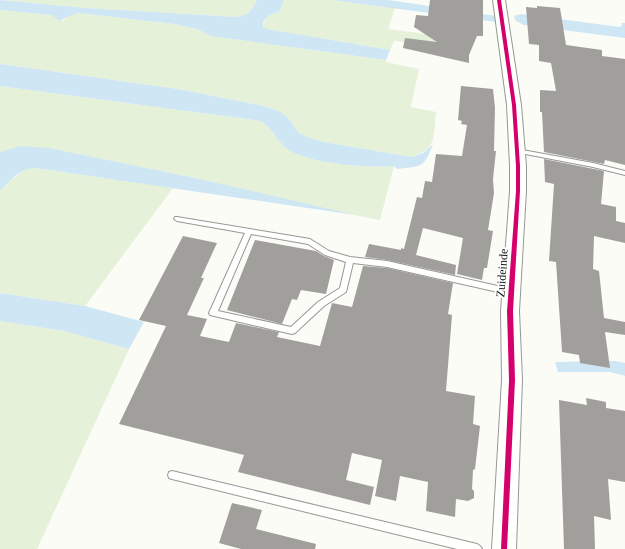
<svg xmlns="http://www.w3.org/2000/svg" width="625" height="549" viewBox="0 0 625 549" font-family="'Times New Roman',serif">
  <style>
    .green { fill: #e5f1d8 }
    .water { fill: #cfe6f5 }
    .building { fill: #a09f9c }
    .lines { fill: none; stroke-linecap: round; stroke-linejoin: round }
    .service-casing { stroke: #979795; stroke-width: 2 }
    .tertiary-casing { stroke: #979795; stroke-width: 2 }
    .service { fill: #fffffe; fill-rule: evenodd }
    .tertiary { fill: #fffffe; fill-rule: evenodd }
    .cycleway-casing { stroke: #fff; stroke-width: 3 }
    .cycleway { fill: #d6006c; fill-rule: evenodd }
    .labels { text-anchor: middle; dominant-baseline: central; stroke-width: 4; stroke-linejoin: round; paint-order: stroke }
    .street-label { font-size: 12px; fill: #111; stroke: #fff }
  </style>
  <rect width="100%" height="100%" fill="#fcfcf7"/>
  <g class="green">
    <path d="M0,0h257c-5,10 -8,15 -20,17l-151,-9z"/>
    <path d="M284,0h48l63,8 -7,21 53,7 -3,10 -44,-5 -4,9 -124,-21 -3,-2 3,-10 4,-3 9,-2z"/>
    <path d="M0,10l52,5 11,6 4,-4 11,-4 97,11 22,5 14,7 175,24v2l33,7 -8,38 25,5c-3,25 2,36 -25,45l-87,-15 -17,-5 -8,-4 -11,-15 -24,-12 -86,-17 -178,-25z"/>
    <path d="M0,86l261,35c12,8 15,20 25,26 26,17 77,21 108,19l-14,54 -66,-13 -114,-28 -128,-26 -52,-7 -20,6z"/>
    <path d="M27,168h9l137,20 -88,118 -85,-13v-102l10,-10z"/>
    <path d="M0,321l64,10 65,18 -92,200h-37z"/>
  </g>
  <g class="water">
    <path d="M0,0l86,8 151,9c12,-2 15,-7 20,-17h27l-5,12c-9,2 -16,4 -16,15l4,2 123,21 -4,10 -175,-24 -14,-7 -22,-5 -97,-11 -11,4 -7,4 -8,-6 -52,-5z"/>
    <path d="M332,0h57l107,16v6z"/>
    <path d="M521,14l99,13 2,-2 -1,-2h4v15l-101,-13 -8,-4 -2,-5z"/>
    <path d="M0,64l178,25 86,17 16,6 8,6 11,15 8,4 17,5 87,15 12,-4 10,-9c-9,24 -11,22 -36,25l-3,-3c-27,2 -86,-2 -108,-18 -10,-8 -13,-19 -25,-27l-261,-35z"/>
    <path d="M20,146l29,2 151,31 155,36 -319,-47c-16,0 -25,12 -36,23v-39z"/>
    <path d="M0,293l85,13 59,16 -15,27 -65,-18 -64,-10z"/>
    <path d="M615,361l10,2v13l-15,-4h-52l-3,-10z"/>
  </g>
  <g class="building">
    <path d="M430,0h53v36h-6l-8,19v8l-66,-15 2,-10 32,4 -23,-15 2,-12 12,1z"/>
    <path d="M537,6l23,2 6,37 36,5v6l23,3v106l-20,-5 -1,4 -60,-12 -2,-40h-2v-22l16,1 -5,-28 -12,-2v-16l-10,-1 -3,-37 11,1z"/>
    <path d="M461,86l32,3 2,19 -1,43h2l-3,28 1,14 -6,37 5,1 -6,37h-3l-2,12 -25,-6 6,-36 -40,-10 -7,27 40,10 -1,10 -68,-15 -22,-3 4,-13 32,6v-2l3,1 13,-52 5,1 3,-17 7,1 4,-28 26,2 5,-31 -6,-1 1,-3 -4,-1z"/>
    <path d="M544,159l60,12 -3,33 15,3v14l9,2v20l-31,-7 -1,33 6,2 5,47 21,4v13l-20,-3 5,36 -30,-5 -1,-8 -17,-3 -6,-90 -7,-1 5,-77 -9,-2z"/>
    <path d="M183,236l34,7 -16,35h3l-17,37 20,4 -7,17 29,6 7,-19 43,9 -2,5 43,9 12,-43 20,4 11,-41 24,2 66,15 -5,31 4,1 -6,76 29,5 -2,28 7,2 -5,43 -2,1 -1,19 2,2v7l-6,3 -12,-2 -1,18 -29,-6 2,-29 -28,-6 -4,25 -21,-5 7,-36 -30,-7 -6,27 28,7 -4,18 -132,-33 6,-17 -125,-31 47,-98 -27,-6z"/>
    <path d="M255,240l61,11 8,5 10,4 -8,34 -25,-4 -4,10 -5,-1 -10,25 -55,-14z"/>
    <path d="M586,398l20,4v6l19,3v71l-17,-3 3,41 -17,-4 1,33h-31l-5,-149 28,5z"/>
    <path d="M232,503l30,7 -6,19 60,15 -1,5h-74l-22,-6z"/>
  </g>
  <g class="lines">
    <defs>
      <g id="service">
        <path d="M517,149l76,14 32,8v4l-32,-8 -78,-15 -1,-1z"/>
        <path d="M175,217h2l133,22 19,12 21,6 37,4 124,28 3,1 1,2 -1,2 -3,1 -124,-28 -34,-4 -7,29 -22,14 -29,27 -3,1 -82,-19 -1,-2 36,-80 -68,-12 -3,-2zM251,234l57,10 17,11 21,7 -6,26 -22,14 -27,25 -73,-16z"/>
        <path d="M172,471l305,73 3,2 2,3h-25l-285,-70 -3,-1 -1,-3 1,-3z"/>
      </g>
      <path id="tertiary" d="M493,0h12l16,105 5,61v25l-7,120 3,69 -6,169h-24l10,-169 -1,-69 9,-120v-25l-3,-61z"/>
    </defs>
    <use href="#service" class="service-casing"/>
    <use href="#tertiary" class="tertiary-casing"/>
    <use href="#service" class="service"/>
    <use href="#tertiary" class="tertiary"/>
    <defs>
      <path id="cycleway" d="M497,0h4l15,105 4,61v25l-7,120 2,69 -8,169h-6l8,-169 -2,-69 9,-120v-25l-4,-61z"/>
    </defs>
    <use href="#cycleway" class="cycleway-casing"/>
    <use href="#cycleway" class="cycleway"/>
  </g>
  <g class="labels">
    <g class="street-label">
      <text transform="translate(502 273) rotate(-86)">Zuideinde</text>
    </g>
  </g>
</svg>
